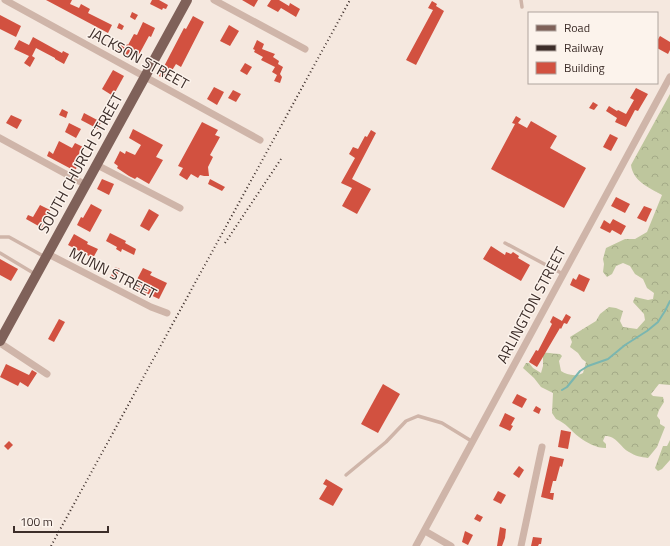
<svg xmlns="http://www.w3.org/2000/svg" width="670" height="546" viewBox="0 0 670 546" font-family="'Titillium Web',sans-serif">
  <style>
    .forest { fill: url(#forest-crowns) }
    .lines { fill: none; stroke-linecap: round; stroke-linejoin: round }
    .stream { stroke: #7ab6b0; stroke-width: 2 }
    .building { fill: #d25140 }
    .service { stroke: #cfb5a9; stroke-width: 3.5 }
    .minor { stroke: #cfb5a9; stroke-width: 7 }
    .primary { stroke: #7f6159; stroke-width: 10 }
    .rail { stroke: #3c2d29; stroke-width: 2; stroke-dasharray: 1 3; stroke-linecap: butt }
    .labels { text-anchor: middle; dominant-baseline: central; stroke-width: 3; stroke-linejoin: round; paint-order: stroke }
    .street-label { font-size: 15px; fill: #3c2d29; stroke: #fcf3ec }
  </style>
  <defs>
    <pattern id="forest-crowns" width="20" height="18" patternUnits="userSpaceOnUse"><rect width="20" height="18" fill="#bec69d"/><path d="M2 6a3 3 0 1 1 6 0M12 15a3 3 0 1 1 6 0" fill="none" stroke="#a4aa87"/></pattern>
  </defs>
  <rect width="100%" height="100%" fill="#f5e8df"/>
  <g class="forest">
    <path d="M670,94v291l-11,-1 -8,10 2,2 10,1 1,5 -5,8 -2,6 3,4v4l5,3 -8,20 -9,11c-7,-1 -13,-2 -19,-6 -9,-5 -12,-16 -24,-16l-2,5 3,3v4c-10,0 -19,-5 -27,-11 -8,-6 -13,-14 -23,-18l-4,-6 1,-20 -12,-6 -7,-9 -11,-10 3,-5h3l4,5 8,5 2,-7v-13c6,-1 11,1 17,1l2,2 -3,5 2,10c6,4 15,6 22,2l3,-11 -4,-3 -4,-6 -8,-6 2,-5 -2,-5 26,-16 4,-7 9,-7 7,1 7,3 -3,10 3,6 14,2 8,-9 -1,-6 -11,-12 2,-5 13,3 5,-1 1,-6 -7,-5 -4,-9 -8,-5 -5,-8 -7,-3 -7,3 -4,8 -5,3 -4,-5 1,-8 -1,-5 3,-11 19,-9h10l12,-7 15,-37c-14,-8 -29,-14 -31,-30z"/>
    <path d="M670,440v20l-8,9 -4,2 -3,-3 8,-22h4z"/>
  </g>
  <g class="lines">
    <path class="stream" d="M562,390l5,-3 13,-16 8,-5 20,-7 17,-14 22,-14 11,-9 7,-11 5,-10"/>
  </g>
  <g class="building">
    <path d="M46,0h26l-2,4 9,4 2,-4 9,5 -2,4 24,12 -4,8z"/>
    <path d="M152,0h7l9,5 -2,4 -3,-1 -1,2 -12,-6z"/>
    <path d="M242,0h16l-4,7z"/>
    <path d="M271,0h8l10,6 1,-3 10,6 -4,8 -15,-9 -3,4 -11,-6z"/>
    <path d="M432,1l5,3 -1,2 8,5 -28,54 -10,-5 27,-50 -5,-2z"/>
    <path d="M132,12l6,3 -3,5 -5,-3z"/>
    <path d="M0,15l21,11 -5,11 -16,-8z"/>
    <path d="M193,16l11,6 -23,45 -5,-3 -10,16 -7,-4 25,-48 2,1z"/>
    <path d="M143,22l12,6 -4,9 -2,-1 -13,24 -18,-10 3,-5 4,2 2,-3 1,1 6,-11 3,1z"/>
    <path d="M119,23l5,3 -2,4 -5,-2z"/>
    <path d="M229,25l10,6 -9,15 -10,-5z"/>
    <path d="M660,36l10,6v8l-2,4 -11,-6v-7z"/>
    <path d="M33,37l29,16 1,-2 6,3 -5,10 -9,-5v-1l-19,-10 -4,8 3,2 -5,9 -6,-4 5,-7 -15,-7 5,-9 10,5z"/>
    <path d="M257,40l7,4 -2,5 13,5 -2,3 6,4 -1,3 5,3 -3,7 2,3 -2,6 -6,-2 3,-6 -5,-3 3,-5 -14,-7 2,-3 -9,-5 1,-2 -2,-1z"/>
    <path d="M245,63l7,4 -5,8 -7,-4z"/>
    <path d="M113,70l11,6 -11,20 -11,-7z"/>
    <path d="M214,87l10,5 -7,13 -10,-6z"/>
    <path d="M636,88l12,6 -10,17 -3,-1 -9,17 -11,-5 2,-4 -11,-7 3,-5 8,5 1,-1 8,4 8,-14 -4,-2z"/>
    <path d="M233,90l8,4 -5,8 -8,-4z"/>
    <path d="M593,102l5,3 -4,5 -5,-2z"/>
    <path d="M62,109l6,3 -2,6 -7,-3z"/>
    <path d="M84,113l17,9 -3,7 -17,-9z"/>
    <path d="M11,115l11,5 -5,9 -11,-6z"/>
    <path d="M516,116l5,3 -3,4 9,5 4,-7 26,15 -7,12 36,20 -22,40 -73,-39 24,-45 -3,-1z"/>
    <path d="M202,122l16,8 -3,5 5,2 -10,18 3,2 -5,10 1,9h-5l-4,-1 -2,3 -7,-4 -4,6 -8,-5 4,-7 -5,-2z"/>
    <path d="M69,123l12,6 -5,9 -11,-6z"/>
    <path d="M133,129l30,16 -7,12 7,3 -14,24 -12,-7 -2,2 -6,-3 -12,-8 1,-2 -4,-3 6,-12 5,3 1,-3 9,4 6,-10 -12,-7z"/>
    <path d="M371,130l5,3 -24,46 19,10 -14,25 -15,-8 10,-18 -11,-5 14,-25 -6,-4 4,-7 5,2 7,-13 2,1z"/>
    <path d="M610,134l8,4 -7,13 -8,-4z"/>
    <path d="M59,141l13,7 3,-5 8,4 -8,14 4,2 -4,8 -28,-15 2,-5 4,3z"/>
    <path d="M102,179l12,5 -5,11 -12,-6z"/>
    <path d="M210,179l15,8 -3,4 -14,-7z"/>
    <path d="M616,197l14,7 -5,9 -14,-7z"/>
    <path d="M91,204l11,6 -12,22 -13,-7 4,-8 2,1z"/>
    <path d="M40,205l10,5 -8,18 -16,-9 2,-4 5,2z"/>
    <path d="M644,206l8,3 -6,13 -9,-4z"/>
    <path d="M149,209l10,6 -10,16 -9,-5z"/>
    <path d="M613,219l13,7 -5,9 -9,-5 -2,3 -10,-5 4,-8 6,4z"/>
    <path d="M110,233l16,8 -1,2 11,6 -2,6 -12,-6 -1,3 -5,-3 1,-2 -11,-6z"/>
    <path d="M74,234l14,8 -1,2 11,5 -5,9 -25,-13z"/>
    <path d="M491,246l14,9 1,-3 5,2 2,-2 6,4 -1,2 12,7 -9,16 -38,-22z"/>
    <path d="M0,259l18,10 -7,12 -11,-6z"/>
    <path d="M115,267l5,2 -4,9 -5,-2z"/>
    <path d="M143,268l9,4 -2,3 17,8 -8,16 -26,-12z"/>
    <path d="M579,274l11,5 -6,13 -14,-7 3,-7 3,2z"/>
    <path d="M566,314l5,3 -4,7 -3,-1 -3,6 -1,-1 -23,39 -8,-5 7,-12 2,1 14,-27 -2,-2 3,-6 9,5z"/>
    <path d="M59,319l6,3 -11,20 -6,-3z"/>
    <path d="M6,364l23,11 3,-5 5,3 -9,14 -8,-5 -2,4 -18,-9z"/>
    <path d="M383,384l17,10 -22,39 -17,-9z"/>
    <path d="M517,394l10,5 -5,9 -10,-5z"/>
    <path d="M536,406l5,3 -2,5 -6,-3z"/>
    <path d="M505,413l10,5 -4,7 2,1 -3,5 -11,-5z"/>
    <path d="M561,430l10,2 -3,17 -10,-2z"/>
    <path d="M9,441l4,4 -5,5 -4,-4z"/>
    <path d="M550,456l14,3 -2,8 -2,-1 -4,15h-3l-3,12h4l-1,7 -12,-3z"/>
    <path d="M519,466l5,4 -5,8 -6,-4z"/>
    <path d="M326,479l17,10 -10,17 -14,-7 8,-13 -4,-2z"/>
    <path d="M498,491l8,4 -5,9 -8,-4z"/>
    <path d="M477,514l6,3 -3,5 -6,-3z"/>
    <path d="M500,527l6,2 -1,9 -3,8h-5z"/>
    <path d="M465,531l8,4 -5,10 -6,-3z"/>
    <path d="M533,537l9,1 -1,6h-2l-1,2h-7z"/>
  </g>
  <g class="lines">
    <g class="service">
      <path d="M521,0l1,7"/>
      <path d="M0,237h9l36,20"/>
      <path d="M505,243l58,31"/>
      <path d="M0,253l35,21"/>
      <path d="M346,475l40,-33 20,-21 12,-5 24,7 31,19"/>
    </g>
    <g class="minor">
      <path d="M5,0l255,140"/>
      <path d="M214,0l91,49"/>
      <path d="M0,138l86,47"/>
      <path d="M97,165l83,43"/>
      <path d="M48,254l103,53 16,6"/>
      <path d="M0,343l47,31"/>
      <path d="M425,531l26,15"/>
      <path d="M416,546l254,-469"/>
      <path d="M521,546l21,-99"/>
    </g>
    <path class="primary" d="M0,341l187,-341"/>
    <g class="rail">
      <path d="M225,243l56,-84"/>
      <path d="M51,546l299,-546"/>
    </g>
  </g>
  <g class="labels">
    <g class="street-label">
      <text transform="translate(139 58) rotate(29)">JACKSON STREET</text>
      <text transform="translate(80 163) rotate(-61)">SOUTH CHURCH STREET</text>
      <text transform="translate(113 273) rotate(27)">MUNN STREET</text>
      <text transform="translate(531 305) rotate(-62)">ARLINGTON STREET</text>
    </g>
  </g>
  <rect x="528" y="12" width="130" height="72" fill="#fcf3ec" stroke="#afa49e"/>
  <rect x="536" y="25" width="20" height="6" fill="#7f6159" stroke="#afa49e"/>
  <text x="564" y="32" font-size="12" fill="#3c2d29">Road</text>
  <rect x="536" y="45" width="20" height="6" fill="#3c2d29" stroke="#afa49e"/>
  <text x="564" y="52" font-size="12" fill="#3c2d29">Railway</text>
  <rect x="536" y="62" width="20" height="12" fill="#d25140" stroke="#afa49e"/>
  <text x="564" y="72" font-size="12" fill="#3c2d29">Building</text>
  <path d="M14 526v6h94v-6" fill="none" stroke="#3c2d29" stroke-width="2"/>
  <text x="20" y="526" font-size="12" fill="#3c2d29" stroke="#fcf3ec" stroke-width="3" paint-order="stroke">100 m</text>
</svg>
